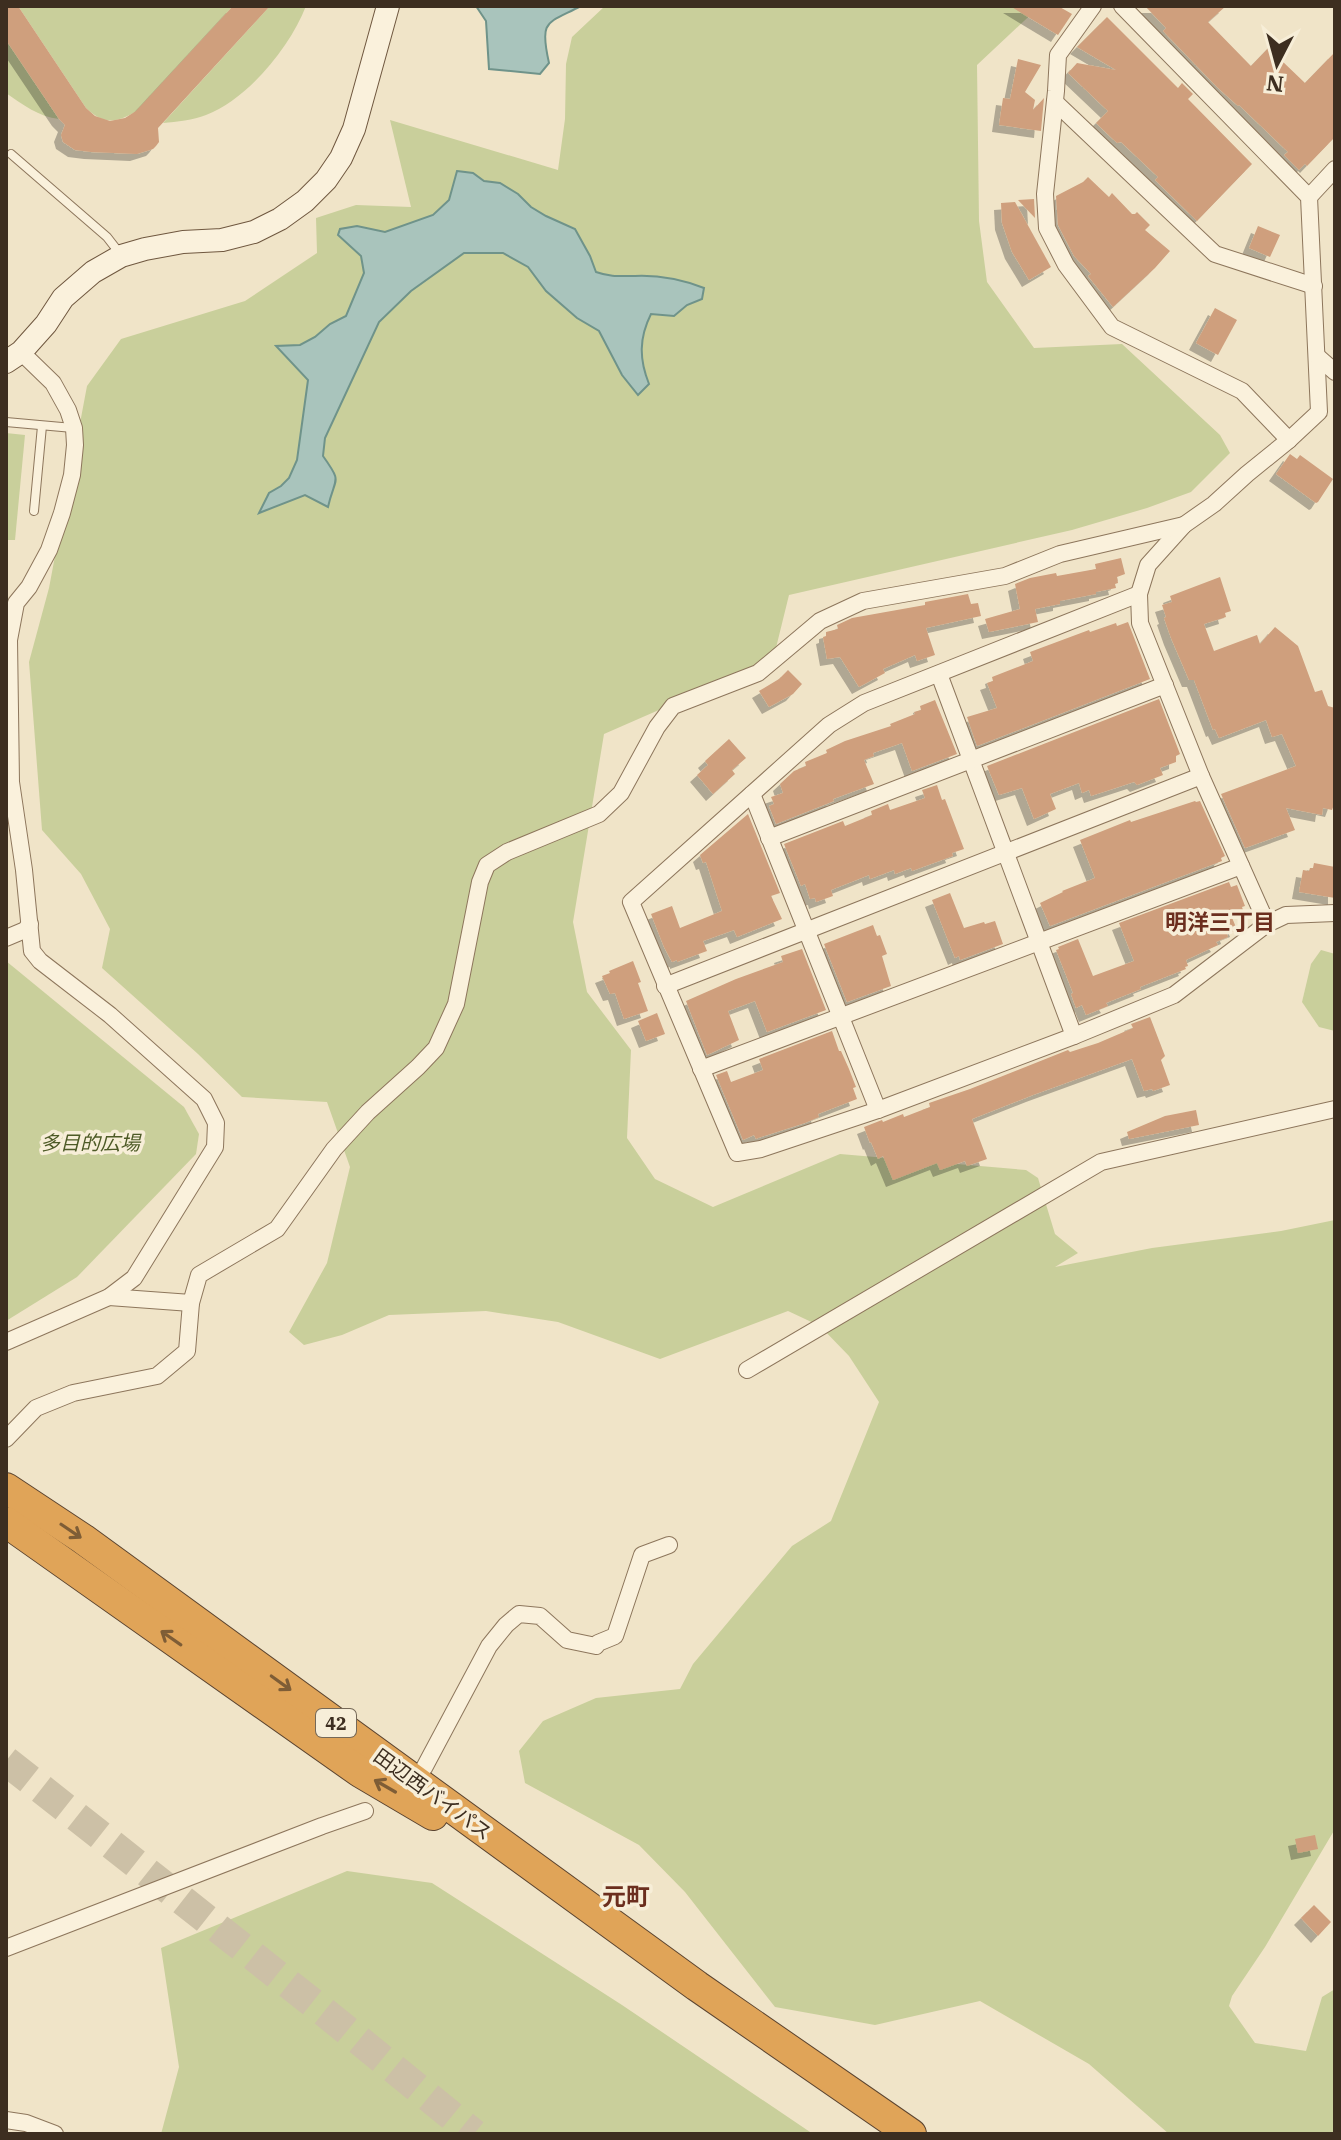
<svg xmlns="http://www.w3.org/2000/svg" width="1341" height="2140" viewBox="0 0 1341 2140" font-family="'IBM Plex Serif','Noto Sans JP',serif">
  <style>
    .green { fill: #c9cf9b }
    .water { fill: #a9c4bc; stroke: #6f938a; stroke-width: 2 }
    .building { fill: #cf9f7d; filter: url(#shadow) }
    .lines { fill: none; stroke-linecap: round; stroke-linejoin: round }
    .highway-tunnel { stroke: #ccc0a6; stroke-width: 30; stroke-dasharray: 30 15; stroke-linecap: butt }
    .lane-casing { stroke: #8d765c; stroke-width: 10 }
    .street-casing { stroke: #8d765c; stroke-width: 18 }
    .secondary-casing { stroke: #6f573f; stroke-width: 24 }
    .highway-casing { stroke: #5b4430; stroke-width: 32 }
    .lane { stroke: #faf1dc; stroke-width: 8 }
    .street { stroke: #faf1dc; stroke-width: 16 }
    .secondary { stroke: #faf1dc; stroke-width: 22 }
    .highway { stroke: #e0a458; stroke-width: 30 }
    .oneway { stroke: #7e5d36 }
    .labels { text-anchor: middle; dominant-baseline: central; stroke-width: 7; stroke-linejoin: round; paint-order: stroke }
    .shield { fill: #f7eed8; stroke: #756857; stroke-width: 2 }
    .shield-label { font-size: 18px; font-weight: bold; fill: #3d2e20 }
    .park-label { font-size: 20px; font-style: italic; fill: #4d5a26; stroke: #f7eed8 }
    .street-label { font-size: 20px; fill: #3d2e20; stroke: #f7eed8 }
    .neighbourhood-label { font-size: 22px; font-weight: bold; fill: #6b2e1e; stroke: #f7eed8 }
    .quarter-label { font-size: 24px; font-weight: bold; fill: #6b2e1e; stroke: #f7eed8 }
  </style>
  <defs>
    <filter id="shadow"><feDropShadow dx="-7" dy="7" stdDeviation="0" flood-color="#0004"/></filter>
  </defs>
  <rect width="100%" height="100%" fill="#f0e4c8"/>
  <g class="green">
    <path d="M18,6h215l-96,105c-21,12 -33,14 -51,-3z"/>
    <path d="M270,6h36c-16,41 -58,93 -100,109 -13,5 -29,7 -43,8z"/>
    <path d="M605,6h435l-63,59 2,156 8,61 47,66 88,-4 98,91 10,18 -39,39 -44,16 -75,22 -283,65 -16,65 -169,74 -31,188 14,70 44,58 -4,88 28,41 58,28 127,-53 186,16 12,8 17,56 23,19 -23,14 97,-19 129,-17 54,-11v609l-70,118 -33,49 -3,10 26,37 51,8 16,-54 13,-8v145h-166l-80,-70 -109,-63 -105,24 -100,-18 -90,-115 -46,-47 -114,-62 -6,-32 24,-30 53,-23 84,-9 13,-25 99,-118 39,-25 48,-119 -30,-46 -29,-30 -32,-15 -128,48 -102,-37 -72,-11 -97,4 -47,20 -38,10 -15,-13 38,-69 23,-96 -23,-65 -85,-5 -44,-43 -96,-86 8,-39 -29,-55 -39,-44 -13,-168 20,-74 38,-202 34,-47 124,-38 72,-48 -1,-35 40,-13 55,2 -21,-87 168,50 7,-51 1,-55 6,-27z"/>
    <path d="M6,40l53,79c-20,-2 -37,-15 -53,-26z"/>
    <path d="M6,433l19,2 -10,105h-9z"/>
    <path d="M1321,950l14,4v77l-16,-4 -17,-25 9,-38z"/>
    <path d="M6,961l178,146 15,27 -3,20 -119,123 -71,44z"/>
    <path d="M347,1871l85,12 190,122 191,129h-652l18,-67 -18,-119z"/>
  </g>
  <g class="water">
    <path d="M476,6h105c-34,18 -42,13 -32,57l-9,11 -51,-5 -3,-48z"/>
    <path d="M457,171l16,2 11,8 16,2 18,11 13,13 15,9 29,13 15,27 6,16c14,5 24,4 39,4 22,-1 48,4 69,12l-2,11 -15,6 -13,11 -23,-2c-12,24 -12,45 -2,70l-11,11 -16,-20 -23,-44 -22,-13 -31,-27 -18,-24 -25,-14h-39l-53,38 -32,31 -54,116 -2,18c20,28 12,20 5,51l-23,-12 -46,18 10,-20 12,-7 8,-8 8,-18 11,-80 -32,-34 24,-1 15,-8 15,-13 16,-8 18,-43 -3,-17 -23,-21 2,-6 17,-3 28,6 48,-17 16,-15z"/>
  </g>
  <g class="building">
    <path d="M6,6h12l68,102 9,8 15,5 15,-3 11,-7 97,-105h37l-112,122 1,14 -3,4 -3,3 -16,5 -46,-2 -16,-2 -12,-8 -2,-7 4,-10 -6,-6 -53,-79z"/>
    <path d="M1010,6h48l14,8 -14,21z"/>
    <path d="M1145,6h81l-18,16 40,41 3,3 25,-26 12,12 -7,8 24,23 30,-31v85l-28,29 -2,-2 -6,6 -15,-15 4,-3 -49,-47 -1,1 -21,-19 -54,-56 3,-3z"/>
    <path d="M1107,17l71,71 4,-5 11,11 -5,5 64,65 -55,57 -42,-41 3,-3 -37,-35 -4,1 -21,-20 12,-12 -40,-38 9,-10 39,7 -39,-23z"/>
    <path d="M1018,59l23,6 -16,27 10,8 -2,10 11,-12 -3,33 -42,-6 4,-27 7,1z"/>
    <path d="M1088,177l21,20 3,-4 20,21h3l2,-2 13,13 -5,5 25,21 -15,17 -42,39 -25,-31 3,-2 -17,-18 -16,-31 -2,-29 27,-14z"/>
    <path d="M1034,199l1,19 -17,-18z"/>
    <path d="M1015,202l36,65 -22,13 -17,-28 -10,-29 -1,-20z"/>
    <path d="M1258,226l22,9 -10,22 -21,-9z"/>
    <path d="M1215,308l22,12 -19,35 -22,-12z"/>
    <path d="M1290,454l7,5 3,-4 33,24 -15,23 -2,1 -40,-29z"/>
    <path d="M1121,558l4,16 -8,3 1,6 -3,1 1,4 -20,4v2l-36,7v3l-25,5 3,13 -49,10 -4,-13 35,-10 -5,-25 15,-6 26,-5 1,3 39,-7 -1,-5z"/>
    <path d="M1220,577l11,34 -6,2 1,4 -22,7 10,27 43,-16 3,9 15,-17 23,19 17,46 7,-2 6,16 7,2v94l-3,8 -9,-2 -1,7 -36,-7 9,22 -50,18 -24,-54 75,-28 -14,-32 -10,3 -6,-17 -47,18 -4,-9 -2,1 -19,-50h-5l-18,-42 -7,-20 2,-1 -4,-12 10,-3 -2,-6z"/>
    <path d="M968,594l3,10 7,-1 3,13 -55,12 9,27 -18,6 -2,-6 -32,14 2,4 -26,14 -19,-30 -13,2 -4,-22 3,-1v-4l12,-3 -1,-4 15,-7 73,-13v-3z"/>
    <path d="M1128,622l22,57 -173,67 -10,-29 30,-9 -10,-25 6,-2 -1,-4 41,-16 -3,-9 59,-22 1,2 26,-9 1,3z"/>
    <path d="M788,670l14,14 -9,10 -24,13 -10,-16 20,-12z"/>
    <path d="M1159,699l21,55 -4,2v6l-16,6 3,7 -26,10 -3,-3 -43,14 -2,-6 -7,3 -3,-10 -29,11 6,15 -22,10 -12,-31 -23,7 -12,-29z"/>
    <path d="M935,700l22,54 -45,17 -10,-28 -29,10 1,3 -10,4 10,24 -41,15 1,2 -58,23 -7,-18 5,-2 -3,-7 12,-4 -3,-9 14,-13 12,-5 -1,-4 22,-9 -1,-3 19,-9 46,-15 -1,-2 25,-10 -1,-2 7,-2 -1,-4z"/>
    <path d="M729,739l17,19 -14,12 3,4 -22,20 -16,-19 11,-10 -3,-4z"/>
    <path d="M937,785l5,15 3,-1 19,50 -12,4 1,3 -41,15 -1,-3 -16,6 -1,-4 -24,9 -1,-4 -38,15 2,6 -17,6 -1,-4 -5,1 -5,-15 -4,2 -17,-42 59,-23 2,5 27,-11 -1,-4 17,-7 2,6 35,-12 -3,-8z"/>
    <path d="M1195,801l1,1 4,-1 25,55 -4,2 1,3 -172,65 -10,-23 23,-11 -1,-1 33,-13 -15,-38 50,-20 1,2z"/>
    <path d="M748,814l32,79 -9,3 11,23 -45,18 -3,-7 -31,11 4,10 -30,11v-2l-5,2 -8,-15 -13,-33 21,-8 8,22 42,-17 -16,-49 -3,1 -3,-8z"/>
    <path d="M1314,863l21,4v31l-36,-6 4,-22 6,1 1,-3h3z"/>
    <path d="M1229,882l2,5 6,-2 8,21 -3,1 1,3 -12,5 6,15 -10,4 1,3 -12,5 2,3 -32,15 2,6 -3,1 1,2 -46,18 1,2 -35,14 2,3 -22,9 -4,-10 -6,3 -5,-14 2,-1 -17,-43 3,-1 -1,-2 20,-8 15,37 41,-15 -15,-38z"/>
    <path d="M950,893l14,35 20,-6 1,2 10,-3 8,23 -43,16 -1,-4 -4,2 -23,-58z"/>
    <path d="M873,925l4,11 3,-1 7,19 -5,2 9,30 -44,16 -23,-58z"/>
    <path d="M802,949l24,61 -59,22 -12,-31 -27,10 11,29 -32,15 -21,-54 50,-22 47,-17 -2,-6z"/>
    <path d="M633,961l8,21 -3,1 10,28 -24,8 -9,-26 -5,1 -8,-18 8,-3 -1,-2z"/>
    <path d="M657,1013l8,21 -19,7 -8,-20z"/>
    <path d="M1150,1017l15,39 -4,4 9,25 -17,6 -1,-2 -8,2 -12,-32 -99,36 -61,24 15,40 -20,7 -2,-5 -25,9 -3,-7 -44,17 -10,-24 -5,3 -7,-17 -1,1 -6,-16 18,-7 1,2 20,-8 1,3 26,-10 -1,-4 41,-14 98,-39 2,2 28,-9 35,-15 -2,-4z"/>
    <path d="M832,1031l7,20h2l8,18 7,18 -3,1 4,11 -39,15 1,3 -14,6 -47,15 -2,1 -2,-4 -11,5 -27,-65 11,-4 4,11 32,-12 -4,-11z"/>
    <path d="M1196,1110l3,15 -70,14 -2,-7 38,-16z"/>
    <path d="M1315,1835l3,14 -20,4 -3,-14z"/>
    <path d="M1314,1905l17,17 -13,14 -17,-18z"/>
  </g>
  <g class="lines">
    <path class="highway-tunnel" d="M6,1761l322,254 146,119"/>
    <defs>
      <g id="lane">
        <path d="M11,154l96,83 14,18"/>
        <path d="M6,422l67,6"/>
        <path d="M34,511l8,-85"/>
      </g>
      <g id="street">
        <path d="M1093,6l-35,49 -2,36 -11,103 2,34 19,37 46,62 130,64 47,49"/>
        <path d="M1122,6l187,191 10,215 -30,28 -42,34 -33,30 -30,21 -36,40 -9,29 1,29 61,153 66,148"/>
        <path d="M1055,102l160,152 99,32"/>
        <path d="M1309,197l26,-28"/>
        <path d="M1318,357l17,15"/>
        <path d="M1139,594l-275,109 -35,22 -198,177 106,251 24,-4 117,-39 196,-74 100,-41 93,-71 19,-9 49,-2"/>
        <path d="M939,674l135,362"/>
        <path d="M752,794l126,316"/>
        <path d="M769,838l396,-153"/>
        <path d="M6,938l19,-8 5,-6"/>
        <path d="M665,986l536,-210"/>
        <path d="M701,1069l540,-203"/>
        <path d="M109,1297l82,6"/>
        <path d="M6,1342l103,-45 25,-19 81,-131 1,-24 -12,-24 -94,-84 -70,-54 -8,-10 -8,-81 -13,-88 -2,-142 7,-37 13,-16 20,-37 13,-37 10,-38 3,-30 -1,-17 -6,-18 -15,-27 -32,-31"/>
        <path d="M747,1370l354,-208 234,-53"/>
        <path d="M6,1439l30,-31 37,-15 84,-17 30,-25 4,-48 8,-28 78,-46 57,-80 34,-37 50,-45 18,-19 20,-44 24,-122 7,-17 20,-13 92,-38 22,-21 36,-66 16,-21 85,-33 62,-52 43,-20 142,-25 55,-22 124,-29"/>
        <path d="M424,1768l65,-122 17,-21 13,-11 21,2 27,24 29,6 2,-3 17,-7 27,-81 27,-10"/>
        <path d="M6,1948l316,-122 43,-15"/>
        <path d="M6,2120l20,3 29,11"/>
      </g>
      <path id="secondary" d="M6,362l15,-10 25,-28 17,-26 30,-26 28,-16 24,-7 38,-7 39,-2 32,-8 26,-13 25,-18 21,-21 15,-22 13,-29 34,-123"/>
      <g id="highway">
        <path d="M6,1488l77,51 614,447 214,148"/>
        <path d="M6,1522l354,250 73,43"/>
      </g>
    </defs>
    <use href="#lane" class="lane-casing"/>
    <use href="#street" class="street-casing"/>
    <use href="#secondary" class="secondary-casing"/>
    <use href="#highway" class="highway-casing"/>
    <use href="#lane" class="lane"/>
    <use href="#street" class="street"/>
    <use href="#secondary" class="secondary"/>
    <use href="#highway" class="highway"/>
  </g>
  <defs><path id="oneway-shaft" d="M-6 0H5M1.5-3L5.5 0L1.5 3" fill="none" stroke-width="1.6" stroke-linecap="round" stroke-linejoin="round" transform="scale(2)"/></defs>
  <g class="oneway">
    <use href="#oneway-shaft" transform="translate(71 1531) rotate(34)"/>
    <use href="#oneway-shaft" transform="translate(171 1638) rotate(-145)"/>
    <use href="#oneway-shaft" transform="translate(281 1683) rotate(36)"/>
    <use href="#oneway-shaft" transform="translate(385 1786) rotate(-150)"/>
  </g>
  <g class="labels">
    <rect class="shield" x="316" y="1709" width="40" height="28" rx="6"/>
    <g class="shield-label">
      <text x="336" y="1723">42</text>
    </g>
    <g class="park-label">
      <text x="90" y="1142">多目的広場</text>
    </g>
    <g class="street-label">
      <text transform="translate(433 1794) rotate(36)">田辺西バイパス</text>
    </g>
    <g class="neighbourhood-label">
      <text x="1220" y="921">明洋三丁目</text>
    </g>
    <g class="quarter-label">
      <text x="626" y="1896">元町</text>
    </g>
  </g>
  <rect width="1341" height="2140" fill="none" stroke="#3d2e20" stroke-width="16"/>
  <g transform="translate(1277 64) rotate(186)" stroke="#f7eed8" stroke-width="6" paint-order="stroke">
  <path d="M0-6L14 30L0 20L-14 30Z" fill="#3d2e20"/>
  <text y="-12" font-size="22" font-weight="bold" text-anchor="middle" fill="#3d2e20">N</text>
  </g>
</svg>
